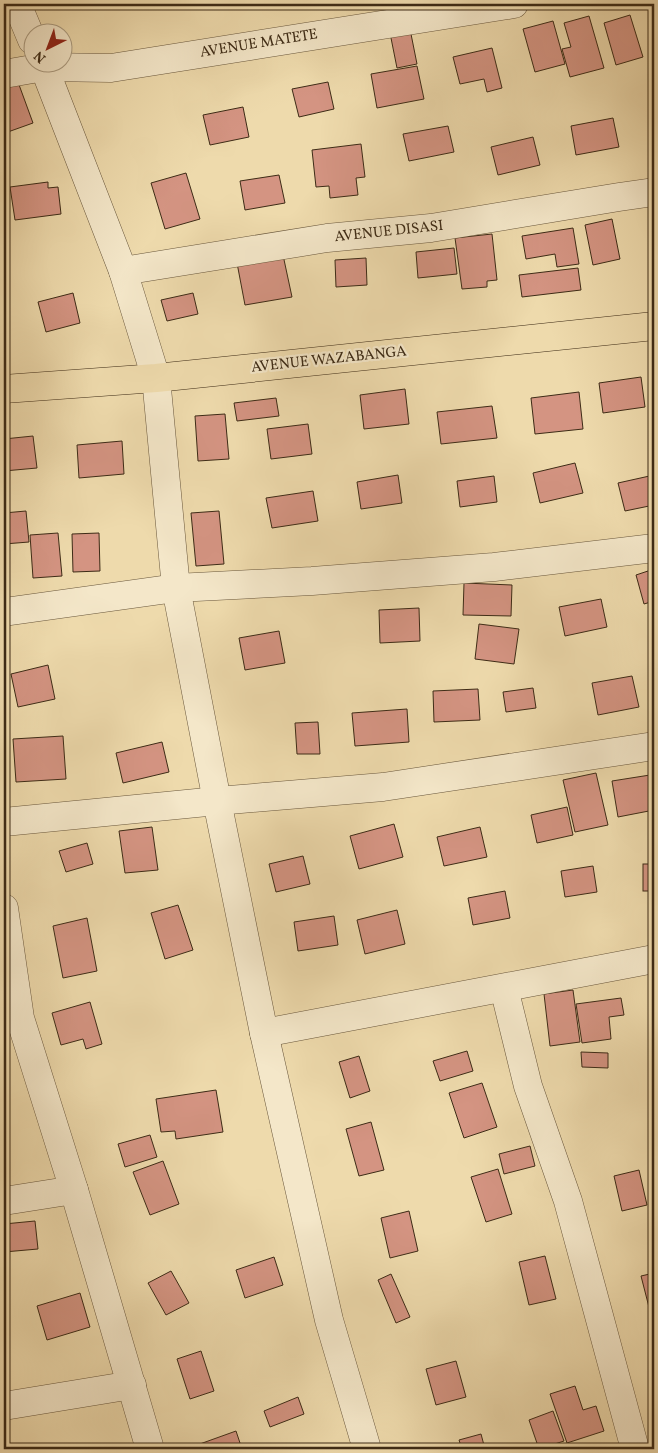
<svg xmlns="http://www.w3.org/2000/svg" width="658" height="1453" viewBox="0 0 658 1453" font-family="Vollkorn,serif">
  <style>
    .building { fill: #d49482; stroke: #3d2b16 }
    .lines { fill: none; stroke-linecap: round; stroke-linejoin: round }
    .minor-casing { stroke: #69573c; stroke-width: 29 }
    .major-casing { stroke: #3d2b16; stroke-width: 29 }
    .minor { stroke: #f4e7c9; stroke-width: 28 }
    .major { stroke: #eedaac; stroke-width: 28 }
    .labels { text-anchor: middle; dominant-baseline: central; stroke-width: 4.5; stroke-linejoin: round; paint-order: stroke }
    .street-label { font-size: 15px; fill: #3d2b16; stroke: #f4e7c9 }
  </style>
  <rect width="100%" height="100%" fill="#eedaac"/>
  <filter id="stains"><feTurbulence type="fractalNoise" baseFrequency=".004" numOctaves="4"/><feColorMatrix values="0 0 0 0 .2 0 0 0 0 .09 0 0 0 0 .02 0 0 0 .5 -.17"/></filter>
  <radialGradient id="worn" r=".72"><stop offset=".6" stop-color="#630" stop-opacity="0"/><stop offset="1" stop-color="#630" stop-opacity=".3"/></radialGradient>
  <g class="building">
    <path d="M630,15l13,42 -27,8 -12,-42z"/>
    <path d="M589,16l15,52 -34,9 -8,-28 9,-2 -7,-24z"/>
    <path d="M553,21l12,43 -30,8 -12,-43z"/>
    <path d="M410,29l7,35 -20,4 -7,-35z"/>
    <path d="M492,48l10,40 -15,4 -3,-13 -24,5 -7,-27z"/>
    <path d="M417,66l7,33 -47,9 -6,-34z"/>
    <path d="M18,82l15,41 -28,10 -1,-4v-42z"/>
    <path d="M328,82l6,27 -35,8 -7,-28z"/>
    <path d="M243,107l6,30 -39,8 -7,-30z"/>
    <path d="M613,118l6,29 -43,8 -5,-29z"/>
    <path d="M448,126l6,26 -45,9 -6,-27z"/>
    <path d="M533,137l7,28 -42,10 -7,-28z"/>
    <path d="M361,144l4,33 -9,1 2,17 -28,3 -1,-12 -13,1 -4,-37z"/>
    <path d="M186,173l14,46 -35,10 -14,-46z"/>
    <path d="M279,175l6,28 -40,7 -5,-29z"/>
    <path d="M48,182v6l10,-1 3,27 -46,6 -5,-33z"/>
    <path d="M612,219l8,40 -27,6 -8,-40z"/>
    <path d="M573,228l6,36 -22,3 -2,-13 -29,5 -4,-23z"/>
    <path d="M492,234l5,46 -10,1v6l-25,2 -7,-51z"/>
    <path d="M454,248l3,26 -39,4 -2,-26z"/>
    <path d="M283,255l9,42 -47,8 -8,-42z"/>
    <path d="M366,258l1,27 -31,2 -1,-27z"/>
    <path d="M578,268l3,22 -59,7 -3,-22z"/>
    <path d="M73,293l7,30 -34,9 -8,-30z"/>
    <path d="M193,293l5,21 -31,7 -6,-21z"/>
    <path d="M641,377l4,30 -42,6 -4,-30z"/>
    <path d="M405,389l4,35 -45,5 -4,-34z"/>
    <path d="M579,392l4,37 -48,5 -4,-36z"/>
    <path d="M276,398l3,18 -42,5 -3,-18z"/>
    <path d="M492,406l5,32 -56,6 -4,-32z"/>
    <path d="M225,414l4,45 -31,2 -3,-45z"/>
    <path d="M308,424l4,30 -41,5 -4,-30z"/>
    <path d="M33,436l4,32 -33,3v-32z"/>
    <path d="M122,441l2,33 -45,4 -2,-33z"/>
    <path d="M575,463l8,30 -43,10 -7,-30z"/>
    <path d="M398,475l4,28 -41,6 -4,-27z"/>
    <path d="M654,475v30l-29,6 -7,-28z"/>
    <path d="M494,476l3,26 -37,5 -3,-26z"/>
    <path d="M313,491l5,30 -46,7 -6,-30z"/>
    <path d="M26,511l3,31 -25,2v-31z"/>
    <path d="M219,511l5,53 -28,2 -5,-53z"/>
    <path d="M58,533l4,43 -29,2 -3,-43z"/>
    <path d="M99,533l1,38 -27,1 -1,-38z"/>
    <path d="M654,569v32l-10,3 -8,-29z"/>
    <path d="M464,583l48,2 -1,31 -48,-1z"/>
    <path d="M601,599l6,28 -42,9 -6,-29z"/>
    <path d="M419,608l1,33 -40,2 -1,-33z"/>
    <path d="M479,624l40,5 -5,35 -39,-5z"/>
    <path d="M279,631l6,32 -40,7 -6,-32z"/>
    <path d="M48,665l7,34 -37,8 -7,-33z"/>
    <path d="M632,676l7,31 -41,8 -6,-32z"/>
    <path d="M533,688l3,20 -30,4 -3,-20z"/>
    <path d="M478,689l2,31 -46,2 -1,-31z"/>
    <path d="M407,709l2,33 -54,4 -3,-33z"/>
    <path d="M318,722l2,32h-23l-2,-31z"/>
    <path d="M63,736l3,43 -50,3 -3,-43z"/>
    <path d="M162,742l7,30 -46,11 -7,-30z"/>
    <path d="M596,773l12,52 -33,7 -12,-52z"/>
    <path d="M650,775l4,25v10l-36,7 -6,-36z"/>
    <path d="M567,807l6,28 -36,8 -6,-28z"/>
    <path d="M394,824l9,33 -44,12 -9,-33z"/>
    <path d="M152,827l6,43 -33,3 -6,-42z"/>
    <path d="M480,827l7,30 -43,9 -7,-29z"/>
    <path d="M87,843l6,21 -27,8 -7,-21z"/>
    <path d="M303,856l7,28 -34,8 -7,-28z"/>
    <rect x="643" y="864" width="11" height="27"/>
    <path d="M593,866l4,26 -32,5 -4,-26z"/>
    <path d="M505,891l5,27 -37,7 -5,-27z"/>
    <path d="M178,905l15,45 -28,9 -14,-46z"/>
    <path d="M397,910l8,34 -40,10 -8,-34z"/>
    <path d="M334,916l4,29 -40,6 -4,-29z"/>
    <path d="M87,918l10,53 -34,7 -10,-52z"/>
    <path d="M573,990l7,52 -30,4 -6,-52z"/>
    <path d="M621,998l3,17 -15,2 2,22 -29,4 -6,-39z"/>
    <path d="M90,1002l12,42 -16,5 -3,-10 -22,6 -9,-32z"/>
    <path d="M467,1051l6,20 -33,10 -7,-20z"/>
    <path d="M581,1052l27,1v15l-26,-1z"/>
    <path d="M359,1056l11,35 -20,7 -11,-36z"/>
    <path d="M482,1083l15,44 -33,11 -15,-45z"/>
    <path d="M216,1090l7,42 -47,7 -1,-8 -14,1 -5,-33z"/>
    <path d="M371,1122l13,48 -25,6 -13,-47z"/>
    <path d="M150,1135l7,22 -32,10 -7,-23z"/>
    <path d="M530,1146l5,20 -31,8 -5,-20z"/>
    <path d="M163,1161l16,43 -29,11 -17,-43z"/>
    <path d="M498,1169l14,45 -26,8 -15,-45z"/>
    <path d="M639,1170l8,35 -25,6 -8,-35z"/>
    <path d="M409,1211l9,40 -28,7 -9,-40z"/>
    <path d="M35,1221l3,28 -34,3v-28z"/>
    <path d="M545,1256l11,43 -27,6 -10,-43z"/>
    <path d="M274,1257l9,28 -38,13 -9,-28z"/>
    <path d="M171,1271l18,32 -23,12 -18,-32z"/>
    <path d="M654,1273v41l-3,1 -10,-39z"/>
    <path d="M391,1274l19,43 -14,6 -18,-43z"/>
    <path d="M80,1293l10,34 -43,13 -10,-34z"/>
    <path d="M201,1351l13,40 -24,8 -13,-40z"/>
    <path d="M456,1361l10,36 -30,8 -10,-36z"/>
    <path d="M575,1386l8,24 13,-4 8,25 -37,12 -17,-49z"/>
    <path d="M298,1397l6,17 -34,13 -6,-16z"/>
    <path d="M553,1411l11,30 -25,8 -10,-29z"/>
    <path d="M236,1431l6,18h-44l-1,-4z"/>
    <path d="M481,1434l4,15h-23l-3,-9z"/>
  </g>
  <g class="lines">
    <defs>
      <g id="minor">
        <path d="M17,4l15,36"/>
        <path d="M42,62l81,209 33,107 20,210 41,213 47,232 65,287 38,129"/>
        <path d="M4,74l40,-7 67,1 403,-64"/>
        <path d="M123,271l204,-33 104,-10 188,-31 35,-5"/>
        <path d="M4,612l172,-24 136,-7 182,-14 160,-19"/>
        <path d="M4,822l213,-21 166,-14 271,-41"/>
        <path d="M4,908l16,110 54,172 76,259"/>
        <path d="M504,988l24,98 40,115 67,248"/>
        <path d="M264,1033l390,-74"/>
        <path d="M4,1201l70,-11"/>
        <path d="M4,1406l128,-21"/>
      </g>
      <path id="major" d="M4,389l152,-11 498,-52"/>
    </defs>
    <use href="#minor" class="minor-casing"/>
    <use href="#major" class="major-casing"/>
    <use href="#minor" class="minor"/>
    <use href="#major" class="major"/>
  </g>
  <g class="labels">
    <g class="street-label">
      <text transform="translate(259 44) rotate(-9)">AVENUE MATETE</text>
      <text transform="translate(389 232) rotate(-6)">AVENUE DISASI</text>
      <text transform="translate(329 360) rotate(-6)">AVENUE WAZABANGA</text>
    </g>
  </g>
  <rect width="658" height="1453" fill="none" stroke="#eedaac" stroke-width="20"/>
  <rect x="5" y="5" width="648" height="1443" fill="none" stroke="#3d2b16" stroke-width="2.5"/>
  <rect x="10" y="10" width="638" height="1433" fill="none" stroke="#3d2b16"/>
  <g transform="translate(48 48) rotate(222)"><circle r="24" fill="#f4e7c9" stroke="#ab9c81"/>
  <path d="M0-4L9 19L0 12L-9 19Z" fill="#8f2418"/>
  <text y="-8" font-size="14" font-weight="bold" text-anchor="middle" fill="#3d2b16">N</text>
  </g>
  <rect width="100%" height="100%" filter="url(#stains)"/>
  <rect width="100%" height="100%" fill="url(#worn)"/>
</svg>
